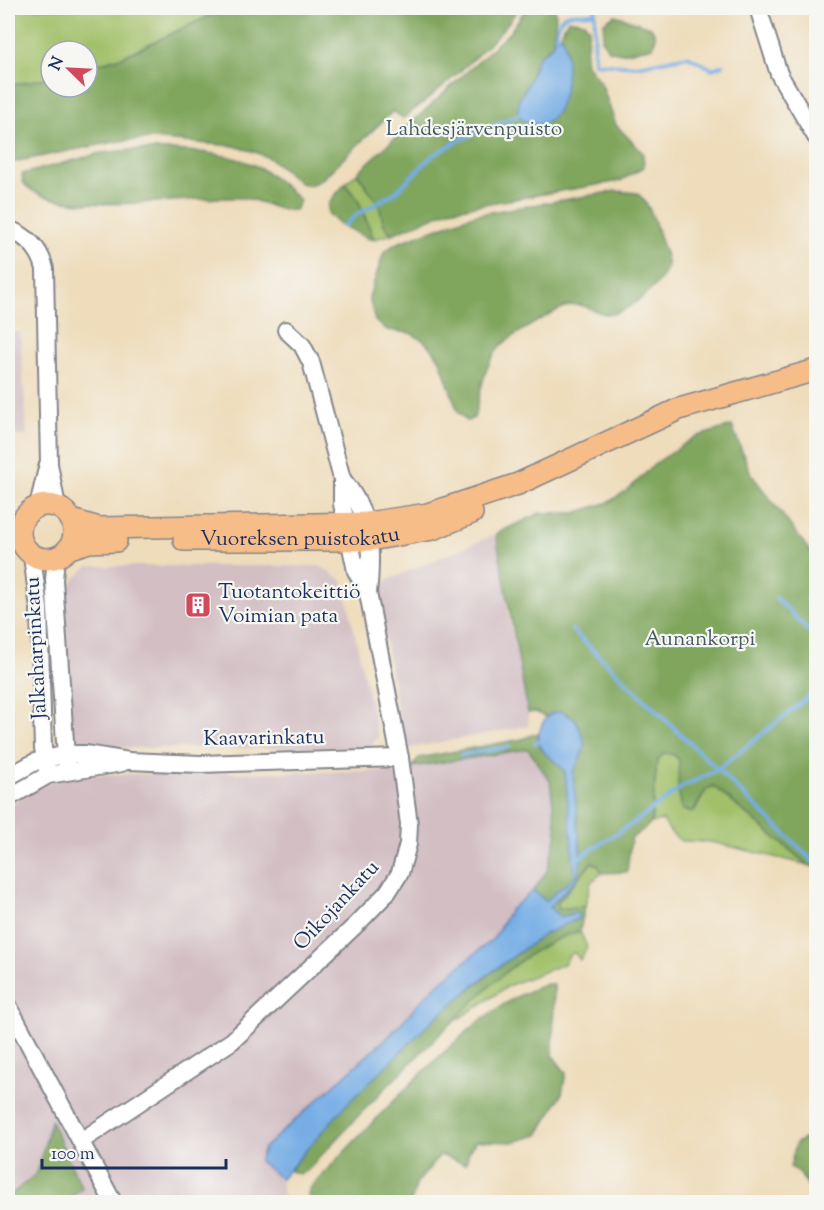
<svg xmlns="http://www.w3.org/2000/svg" width="824" height="1210" viewBox="0 0 824 1210" font-family="'Sorts Mill Goudy',serif">
  <style>
    .industrial { fill: #d2bec3 }
    .green { fill: #a1c069; stroke: #5e7864; stroke-width: 1.5 }
    .forest { fill: #80a65d; stroke: #4e6a5e; stroke-width: 1.5 }
    .water { fill: #76ade5; stroke: #486ea2; stroke-width: 1.5 }
    .lines { fill: none; stroke-linecap: round; stroke-linejoin: round }
    .stream { stroke: #76ade5; stroke-width: 4 }
    .minor-casing { stroke: #84868c; stroke-width: 20 }
    .major-casing { stroke: #84868c; stroke-width: 24 }
    .minor { stroke: #fff; stroke-width: 16 }
    .major { stroke: #f7bd88; stroke-width: 21 }
    .labels { text-anchor: middle; dominant-baseline: central; stroke-width: 4.5; stroke-linejoin: round; paint-order: stroke }
    .park-label { font-size: 21px; fill: #435a61; stroke: #f6f6f2 }
    .street-label { font-size: 21px; fill: #1b2f5e; stroke: #f6f6f2 }
    .poi-label { font-size: 21px; fill: #1b2f5e; stroke: #f6f6f2; text-anchor: start }
  </style>
  <rect width="100%" height="100%" fill="#f6f6f2"/>
  <filter id="ink" filterUnits="userSpaceOnUse"><feTurbulence type="fractalNoise" baseFrequency=".0167" numOctaves="2"/><feDisplacementMap in="SourceGraphic" scale="12" xChannelSelector="R" yChannelSelector="G"/><feConvolveMatrix kernelMatrix="1 2 1 2 8 2 1 2 1" color-interpolation-filters="sRGB"/></filter>
  <filter id="wash" filterUnits="userSpaceOnUse"><feTurbulence type="fractalNoise" baseFrequency=".008" numOctaves="4" result="noise"/><feDisplacementMap in="SourceGraphic" scale="24" xChannelSelector="R" yChannelSelector="G"/><feGaussianBlur stdDeviation="1.35" result="paint"/><feColorMatrix in="noise" values="0 0 0 0 0 0 0 0 0 0 0 0 0 0 0 0 0 1.4 0 .05"/><feComposite in="paint" operator="in"/></filter>
  <g filter="url(#wash)">
    <rect width="100%" height="100%" fill="#eedcba"/>
    <g class="industrial">
      <path d="M8,332h12l7,104h-19z"/>
      <path d="M496,534l14,90 17,81 2,21 -125,23 -28,-164z"/>
      <path d="M88,566h232l23,15 35,157 -10,10h-278l-21,-18 -5,-140z"/>
      <path d="M526,749l18,20 6,12 7,54 -10,36 -14,20 -23,19 -16,28 -61,50 -43,47 -126,113 3,21 14,10 3,23h-276v-397l54,-30 320,-4z"/>
    </g>
    <g class="green">
      <path d="M8,8h210l-10,9 -87,40 -34,10v-16h-36v26l-43,9z"/>
      <path d="M357,173l22,31 5,21 8,9 -18,5 -16,-39 -13,-16z"/>
      <path d="M664,752l10,3 5,5 9,53 8,-4 10,-19 7,-4 95,79 -97,-23 -30,-1 -10,-8 -8,-13 -12,3 6,-62z"/>
      <path d="M592,862l6,3 4,8 -11,9 -6,24 -26,3 -2,-6z"/>
      <path d="M580,931l7,16 -7,13 -5,-7 -5,1 -6,10 -54,21 -61,40c37,-37 79,-80 131,-94z"/>
    </g>
    <g class="forest">
      <path d="M218,8h300c-14,28 -87,90 -115,110l-10,-7 -72,69 -11,5 -10,-2 -31,-25 -14,-6 -21,-6 -83,-7 -32,2 -111,22v-77l43,-9v10h36v-20l35,-10 85,-40z"/>
      <path d="M526,8h28l2,7 -3,29 -15,13 -10,27 -9,16 2,19 32,-3 4,-9 6,-70 -3,-2 8,-16 16,3 5,6 -4,34 17,23 14,40 27,28 1,14 -24,14 -171,29 -57,24 -8,-9 -5,-21 -22,-31 153,-141z"/>
      <path d="M615,15l36,12 5,9 -3,11 -31,6 -14,-3 -6,-10 2,-18z"/>
      <path d="M129,150c38,-1 102,-1 134,20 12,7 23,18 33,26l4,5 -5,9c-19,2 -35,-11 -53,-12 -45,-3 -193,23 -219,-16l-1,-8 79,-21z"/>
      <path d="M345,184l13,16 16,39h-5l-30,-15 -11,-11 1,-11z"/>
      <path d="M616,191l21,2c15,13 18,30 24,49 2,7 8,18 6,26 -4,16 -43,48 -60,46 -14,-1 -23,-13 -39,-8 -13,4 -53,28 -64,37 -21,18 -23,51 -30,75l-7,3 -9,-9 -18,-52 -7,-10 -10,-10 -13,-7 -23,-3 -12,-9 -6,-24 15,-45 11,-8 78,-29z"/>
      <path d="M732,426l19,48 65,85v309l-8,-3 -95,-79 -7,4 -13,22 -11,-2 -4,-22 1,-28 -5,-5 -10,-2 -7,8 -6,62 -20,16 -4,33 -25,1 -4,-8 -6,-3 -35,41 2,6 26,-3 -5,25c-58,16 -100,65 -142,105 -45,44 -89,88 -131,135l-7,3 -10,-3c60,-81 146,-159 228,-218 17,-12 37,-30 59,-33l-3,-7 -14,4 -11,-10 28,-29 4,-19 -8,-86 5,-11 -26,-49 -6,4 -10,-5 -8,1 -32,-179 44,-21h35l34,-11 19,-12 28,-27 39,-26z"/>
      <path d="M538,733c-3,22 20,25 27,39l11,101 -3,5 -27,23 -13,-10 14,-20 10,-37 -7,-53 -22,-32 -116,18 7,-9 103,-19z"/>
      <path d="M547,984h7l-1,72 13,17 -4,21 -24,41 -25,7 -37,-1 -7,10 -3,13 -26,-9 -23,28 -6,19h-99l-4,-7 2,-7c38,-40 75,-80 115,-118 36,-34 74,-71 122,-86z"/>
      <path d="M51,1121l31,67 -18,14h-56v-5l29,-24z"/>
      <path d="M816,1133v65l-18,-27 -8,-4 6,-24z"/>
    </g>
    <g class="water">
      <path d="M556,36l6,1c11,22 4,94 -28,87 -7,-1 -11,-2 -16,-9l1,-15 9,-16 10,-27 13,-10z"/>
      <path d="M563,712l12,7 9,20v10l-11,24 8,86 -4,19 -28,29 11,10 17,-4 2,5 -34,16 -62,44 -50,42 -88,86 -64,73 -22,-18 5,-13 126,-113 43,-47 61,-50 16,-28 23,-19 13,10 29,-25 -10,-104c-7,-13 -22,-13 -27,-32 2,-15 8,-30 25,-28z"/>
    </g>
    <g class="lines">
      <g class="stream">
        <path d="M595,12l-1,51 43,3 51,-10 24,13 11,-4"/>
        <path d="M556,36c4,-33 19,-18 39,-24l1,-4"/>
        <path d="M343,226l15,-12 38,-22 36,-36 30,-17 56,-24"/>
        <path d="M776,598l40,40"/>
        <path d="M807,598l9,9"/>
        <path d="M572,630l243,233"/>
        <path d="M535,743l3,-1"/>
        <path d="M461,755l48,-8"/>
        <path d="M578,858l60,-38 44,-33 35,-17 99,-79"/>
      </g>
    </g>
  </g>
  <g filter="url(#ink)">
    <g class="lines">
      <defs>
        <g id="minor">
          <path d="M758,8l21,66 37,63"/>
          <path d="M8,229c19,7 32,19 37,40l4,195 8,43"/>
          <path d="M342,479c29,34 31,72 26,114"/>
          <path d="M38,506l10,-42"/>
          <path d="M32,556l7,53 4,139 5,27"/>
          <path d="M56,557l-2,23 13,191"/>
          <path d="M8,777l27,-15 31,-8h19l44,7 71,3 200,-6"/>
          <path d="M8,798l40,-23 74,-12"/>
          <path d="M8,1005l105,197"/>
          <path d="M81,1141l151,-100 125,-117 30,-31 13,-20 8,-29 1,-20 -9,-66 -32,-165 -12,-22 -14,-67v-25l-31,-117 -9,-17 -16,-15"/>
        </g>
        <g id="major">
          <circle cx="47" cy="532" r="27"/>
          <path d="M72,520l27,8 268,-5 61,-9 90,-30 161,-75 137,-39"/>
          <path id="s1" d="M184,540h186l63,-11 39,-16"/>
          <path d="M70,548l19,-6 27,-1"/>
        </g>
      </defs>
      <use href="#minor" class="minor-casing"/>
      <use href="#major" class="major-casing"/>
      <use href="#minor" class="minor"/>
      <use href="#major" class="major"/>
    </g>
  </g>
  <defs>
    <symbol id="building-square" viewBox="-11 -11 22 22"><rect x="-9" y="-9" width="18" height="18" rx="4" fill="#d1495b" stroke="#f6f6f2"/><path d="M-4-6H4V6H1V3H-1V6H-4ZM-2.5-4.3h1.7v1.8h-1.7ZM.8-4.3h1.7v1.8H.8ZM-2.5-1h1.7V.8h-1.7ZM.8-1h1.7V.8H.8Z" fill="#fff"/></symbol>
  </defs>
  <g fill-rule="evenodd">
    <use href="#building-square" x="183" y="590" width="30" height="30"/>
  </g>
  <g class="labels">
    <g class="park-label">
      <text x="474" y="130">Lahdesjärvenpuisto</text>
      <text x="700" y="640">Aunankorpi</text>
    </g>
    <g class="street-label">
      <text stroke="none"><textPath href="#s1" startOffset="116">Vuoreksen puistokatu</textPath></text>
      <text transform="translate(37 648) rotate(-93)">Jalkaharpinkatu</text>
      <text transform="translate(264 739) rotate(-1)">Kaavarinkatu</text>
      <text transform="translate(337 906) rotate(-47)">Oikojankatu</text>
    </g>
    <g class="poi-label">
      <text x="218" y="593">Tuotantokeittiö<tspan x="218" dy="24">Voimian pata</tspan></text>
    </g>
  </g>
  <rect width="824" height="1210" fill="none" stroke="#f6f6f2" stroke-width="30"/>
  <g transform="translate(69 69) rotate(294)"><circle r="28" fill="#f6f6f2" stroke="#9ea6b7" stroke-width="1.5"/>
  <path d="M0-4.5L10 22L0 15L-10 22Z" fill="#d1495b"/>
  <text y="-9" font-size="16" font-weight="bold" text-anchor="middle" fill="#1b2f5e">N</text>
  </g>
  <path d="M42 1159v9h184v-9" fill="none" stroke="#1b2f5e" stroke-width="3"/>
  <text x="51" y="1159" font-size="18" fill="#1b2f5e" stroke="#f6f6f2" stroke-width="4.5" paint-order="stroke">100 m</text>
</svg>
